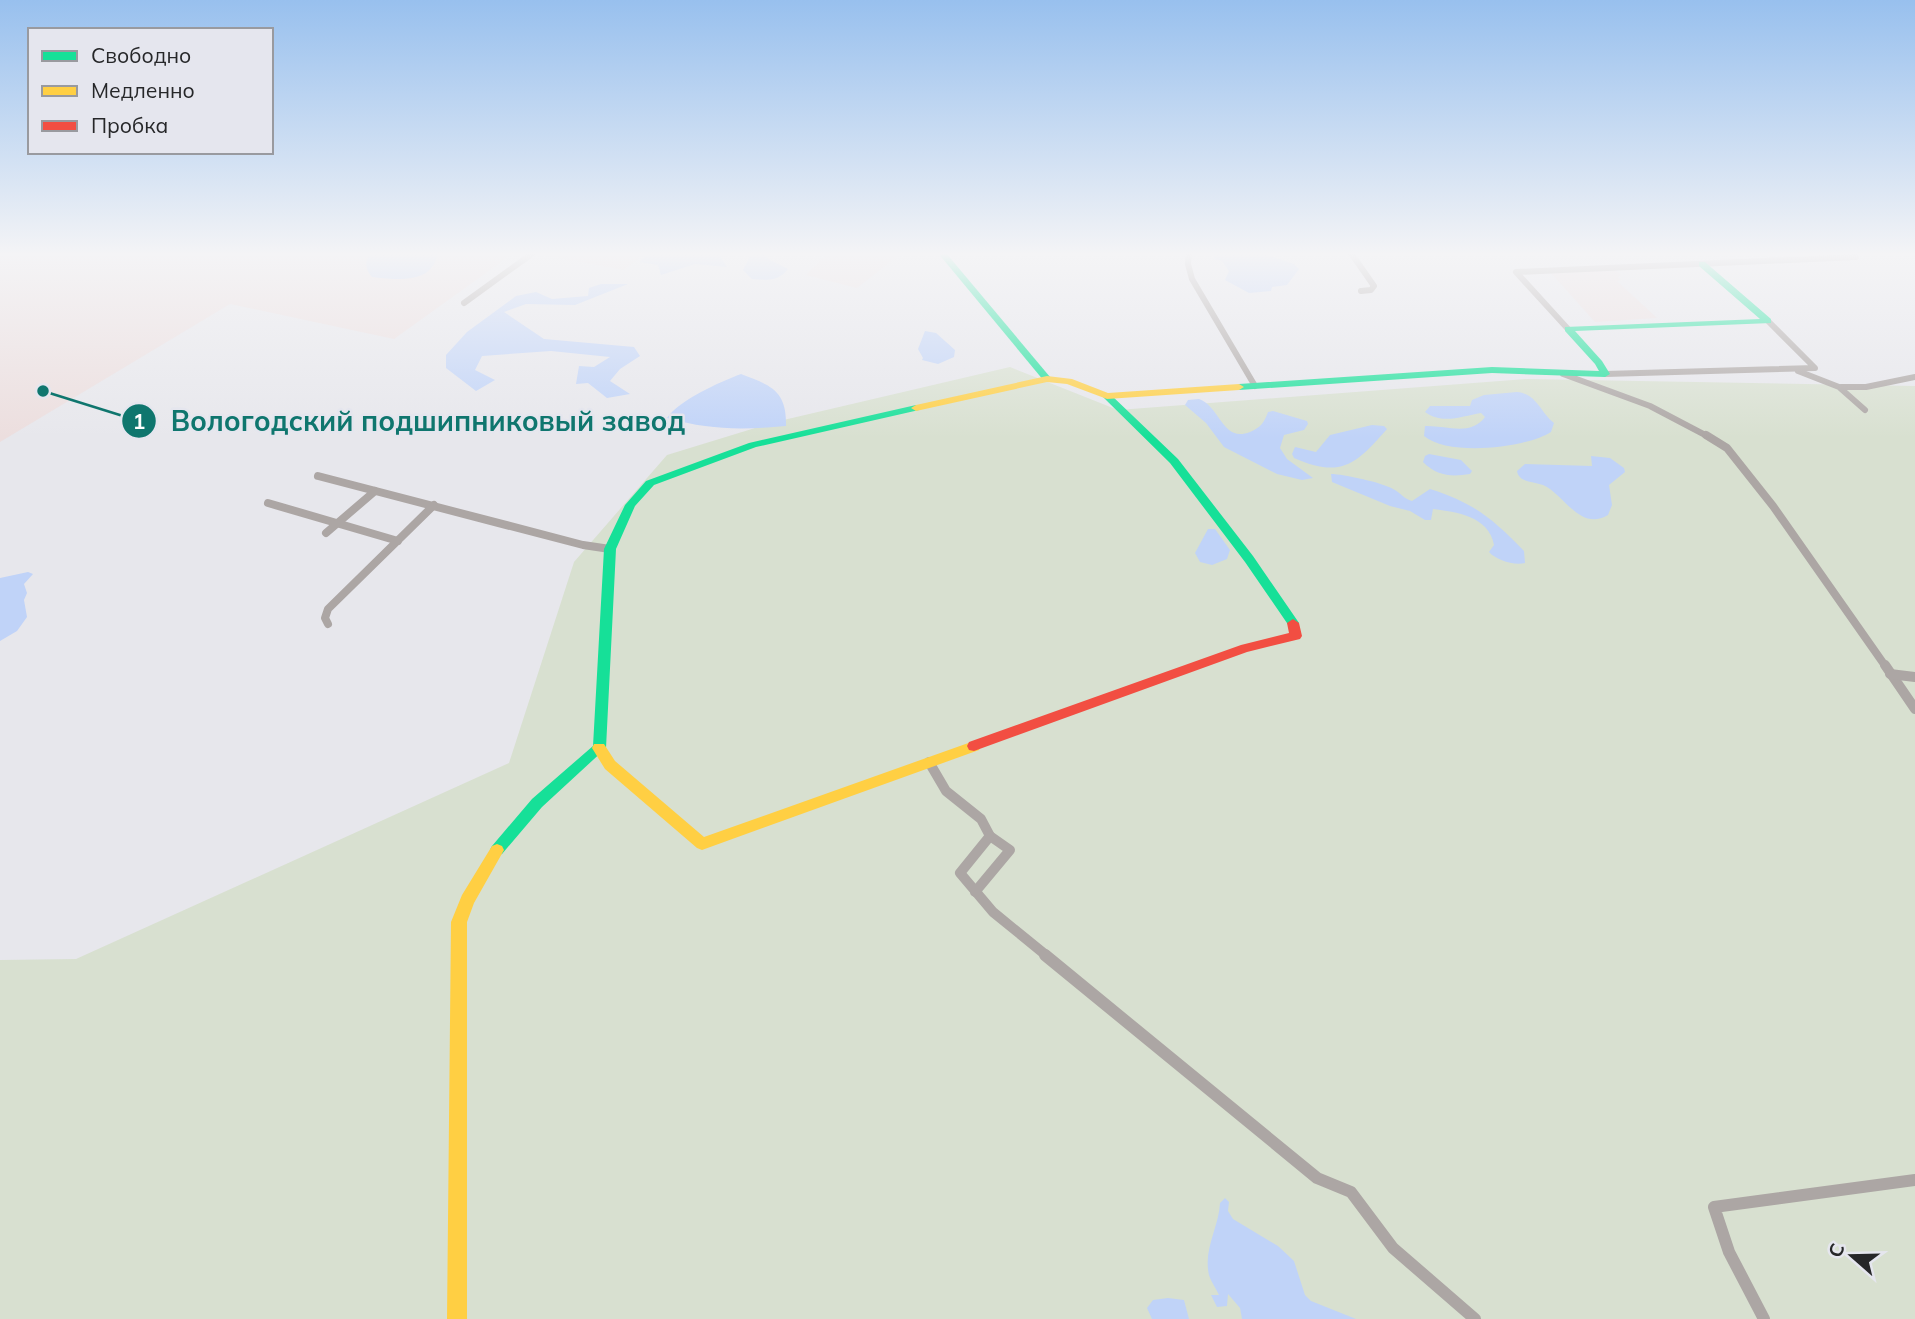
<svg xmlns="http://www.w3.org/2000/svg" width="1915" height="1319" viewBox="0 0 1915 1319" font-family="Mulish,sans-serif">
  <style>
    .industrial { fill: #ecdede }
    .green { fill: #d8e0d0 }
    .water { fill: #c0d3f8 }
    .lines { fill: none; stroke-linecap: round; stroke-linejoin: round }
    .street-far3 { stroke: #aca6a4; stroke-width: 6 }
    .street-far2 { stroke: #aca6a4; stroke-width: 8 }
    .street-far1 { stroke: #aca6a4; stroke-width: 10 }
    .street { stroke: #aca6a4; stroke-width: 12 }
    .fast { fill: #16e098; fill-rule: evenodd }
    .slow { fill: #ffcf43; fill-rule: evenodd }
    .jam { fill: #f24e42; fill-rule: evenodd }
    .leader { fill: none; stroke: #0f766e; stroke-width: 2.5 }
    .callout-dot { fill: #0f766e; stroke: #e5e6ee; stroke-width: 2.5 }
    .mark-label { font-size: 21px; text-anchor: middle; font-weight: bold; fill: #fff }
    .callout-label { font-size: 28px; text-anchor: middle; font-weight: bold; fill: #0f766e; stroke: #e5e6ee; stroke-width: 5; stroke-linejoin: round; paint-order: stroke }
  </style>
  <rect width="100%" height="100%" fill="#e7e7ec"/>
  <g class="industrial">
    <path d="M0,253h514l-120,86 -164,-35 -230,138z"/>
    <path d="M545,253h100l-21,17 -81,-15z"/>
    <path d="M828,253h74l-45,35 -51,-13z"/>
    <path d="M1615,270l6,5 -3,2 3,3 -4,1 40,37 -62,4 -44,-49z"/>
  </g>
  <path class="green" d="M1010,367l108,43 409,-31 388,7v933h-1915v-359l76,-1 433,-196 65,-201 93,-107 108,-33z"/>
  <g class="water">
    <path d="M383,253h56c-3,5 -4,11 -8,15 -11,15 -43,11 -59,9 -6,-6 -8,-16 -2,-22z"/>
    <path d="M649,253h69l9,14 -32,-3 -34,11 -3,-10 -19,-3z"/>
    <path d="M752,253h11l7,7 18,9c-10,13 -22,11 -36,10l-9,-9z"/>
    <path d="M1213,253h49l32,11 5,5 -12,16 -15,2 -1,4 -22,2 -24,-13 4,-9 -7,-10 -7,-2z"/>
    <path d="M601,284h27l-53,21 -49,-1 -22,8 40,27 90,8 6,9 -20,13 -10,12 20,13 -23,4 -19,-15 -12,1 3,-18 15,1 16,-10 -59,-6 -69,5 -7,14 20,10 -19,11 -30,-23v-13l21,-23 49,-36 20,-4 16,7 36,-3 1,-8z"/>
    <path d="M925,331l11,2 19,17 -1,7 -16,7 -16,-4 1,-2 -5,-9z"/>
    <path d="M741,374c29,11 46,16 45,52 -45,4 -76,4 -119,-8 12,-18 53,-36 74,-44z"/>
    <path d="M1517,392c20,2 23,20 37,31l-3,9c-25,16 -102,25 -127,4l1,-10c21,-1 45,11 60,-9l-4,-4c-19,3 -38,12 -56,-1l5,-6h40l2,-6 12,-5z"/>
    <path d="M1199,399c22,8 23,44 51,33 11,-5 14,-9 18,-20l5,-1 34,10 1,3 -4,6 -20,5 -4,13 7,11 26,19 -11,2 -25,-6 -53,-27 -18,-24 -21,-18 3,-5z"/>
    <path d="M1372,425l12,1 3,3c-32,37 -47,49 -93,29l-2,-4 3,-7 21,5 14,-17z"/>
    <path d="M1429,454l32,6 11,11 -2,3c-19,3 -33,2 -47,-12l2,-6z"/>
    <path d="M1591,456l19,2 14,10 1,4 -16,13 3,20 -4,10c-28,17 -44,-21 -65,-30 -10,-4 -24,-2 -26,-14l8,-7 67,2z"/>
    <path d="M1331,474c12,0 53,9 62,15 8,4 11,10 19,12l18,-12c44,14 62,29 94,62l1,12c-11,3 -29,-3 -36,-11l5,-7c-5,-29 -38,-33 -61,-36l-2,11h-6l-15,-9 -20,-5 -58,-24z"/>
    <path d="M1208,529h7l15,21 -3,9 -15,6 -12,-3 -5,-9z"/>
    <path d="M28,572l5,2 -9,10 3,9 -3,7 3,17 -10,14 -17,10v-63z"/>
    <path d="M1225,1198l4,4 -1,9 5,8 45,27 16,15 11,34 6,6 45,18h-114l-2,-11 -12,-14 -1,12 -10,1 -6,-12h8c-3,-7 -8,-13 -10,-20 -6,-26 10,-48 11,-72z"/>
    <path d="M1168,1298l16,2 5,19h-37l-5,-11 6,-8z"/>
  </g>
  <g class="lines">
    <g class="street-far3">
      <path d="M1189,253l-1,11 4,15 63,107"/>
      <path d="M1351,253l23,33 -3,4 -10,1"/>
      <path d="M464,303l69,-50"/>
      <path d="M1568,329l-52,-57 340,-15"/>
      <path d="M1798,371l41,16 26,23"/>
      <path d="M1563,374l87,32 59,31"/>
      <path d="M1605,374l210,-6 -47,-47"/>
      <path d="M1841,387h25l49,-10"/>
    </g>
    <g class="street-far2">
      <path d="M1706,435l21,13 46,58 113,161"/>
      <path d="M318,476l265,69 27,4"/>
      <path d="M268,503l130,38"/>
      <path d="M326,533l49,-42"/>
      <path d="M328,624l-3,-6 3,-9 106,-104"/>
    </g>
    <g class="street-far1">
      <path d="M1885,665l30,44"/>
      <path d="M1890,674l25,3"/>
      <path d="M929,762l17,29 35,28 9,17 -30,37 33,39 54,44"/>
      <path d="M975,892l35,-42 -20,-14"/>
    </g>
    <g class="street">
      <path d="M1045,955l272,223 34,14 42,56 82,71"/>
      <path d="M1764,1319l-35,-67 -15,-45 201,-27"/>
    </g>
    <g class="fast">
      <path d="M938,253h8l104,124v4h-6z"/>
      <path d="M1699,262h6l66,57v4l-196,8 27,30 8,13 -5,3 -113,-4 -253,17 -5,-3 5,-3 253,-17 107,4 -4,-7 -30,-33v-4l195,-8 -61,-53z"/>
      <path d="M1107,393l3,1 68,65 75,97 44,64 2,3 -2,3h-8l-44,-64 -75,-99 -66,-65 -2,-2z"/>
      <path d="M916,405l5,3 -2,2 -163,37 -102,38 -19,21 -19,43 -10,199 -64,59 -40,47 -5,2 -5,-2 -2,-4 2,-4 40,-47 61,-53 11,-197 21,-44 21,-24 103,-38z"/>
    </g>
    <g class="slow">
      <path d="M1047,376l25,3 36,14 131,-9 5,3 -5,3 -132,9 -40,-15 -20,-2 -131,29 -5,-3 5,-3z"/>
      <path d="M974,741l5,1 2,4 -2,4 -277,100 -5,-2 -92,-79 -13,-21 2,-4h10l11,17 89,76z"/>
      <path d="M497,844l5,2 2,4 -30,53 -7,19v397h-20l4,-397 11,-27 30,-49z"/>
    </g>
    <path class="jam" d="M1293,619l6,4 3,13 -2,3 -53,13 -273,99 -5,-1 -2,-4 2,-4 272,-97 48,-12 -2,-10z"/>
  </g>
  <linearGradient id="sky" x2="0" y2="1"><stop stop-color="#98c0ee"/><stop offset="0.58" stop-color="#f4f4f6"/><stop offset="1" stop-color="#f4f4f6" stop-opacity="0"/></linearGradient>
  <rect width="1915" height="438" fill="url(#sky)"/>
  <path class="leader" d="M43 391L139 421"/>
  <g class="callout-dot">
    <circle cx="43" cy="391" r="7"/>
    <circle cx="139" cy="421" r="18"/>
  </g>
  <g class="mark-label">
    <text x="139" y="429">1</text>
  </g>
  <g class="callout-label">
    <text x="428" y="431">Вологодский подшипниковый завод</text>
  </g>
  <rect x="28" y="28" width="245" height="126" fill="#e5e6ee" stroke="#999a9f" stroke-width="2"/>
  <rect x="42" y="51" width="35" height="10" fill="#16e098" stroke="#999a9f" stroke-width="2"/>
  <text x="91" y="63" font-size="21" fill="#262729">Свободно</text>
  <rect x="42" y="86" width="35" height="10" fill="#ffcf43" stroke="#999a9f" stroke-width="2"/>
  <text x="91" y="98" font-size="21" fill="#262729">Медленно</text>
  <rect x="42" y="121" width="35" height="10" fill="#f24e42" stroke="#999a9f" stroke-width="2"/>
  <text x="91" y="133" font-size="21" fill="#262729">Пробка</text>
  <g transform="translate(1852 1256) rotate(290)" stroke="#e5e6ee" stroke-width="5" paint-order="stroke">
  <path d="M0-5L12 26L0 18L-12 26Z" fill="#262729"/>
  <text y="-10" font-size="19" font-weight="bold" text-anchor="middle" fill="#262729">С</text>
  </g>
</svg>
